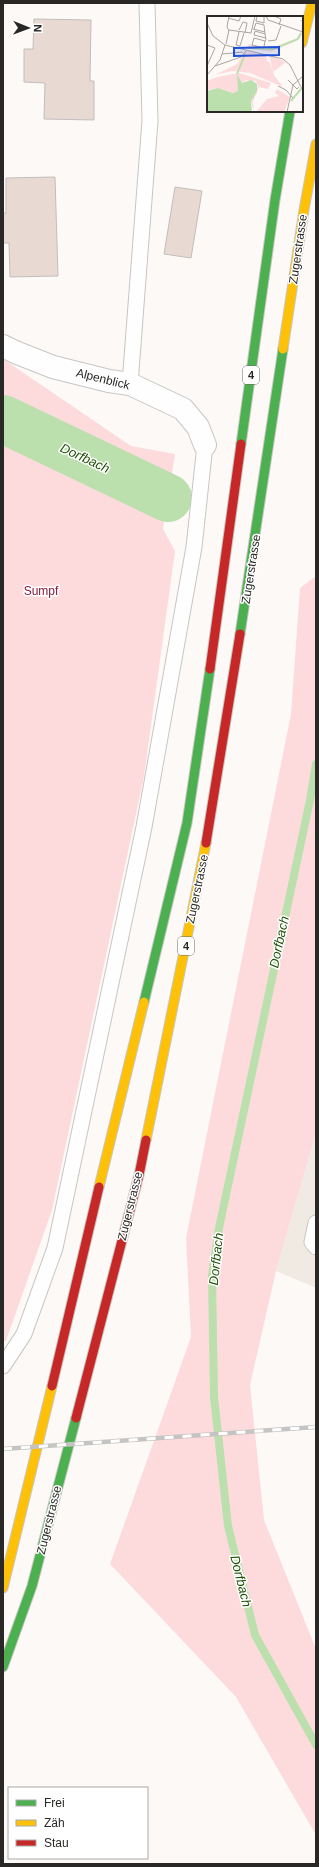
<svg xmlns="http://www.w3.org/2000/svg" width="319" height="1867" viewBox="0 0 319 1867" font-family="Helvetica,sans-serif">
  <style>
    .built { fill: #f1eae2 }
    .green { fill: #fddbdd }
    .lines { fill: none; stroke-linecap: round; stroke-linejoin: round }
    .stream { stroke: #bbe0ad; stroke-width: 8 }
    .river { stroke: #bbe0ad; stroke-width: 48 }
    .building { fill: #e8d9d3; stroke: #c1bebc }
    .lane-casing { stroke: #c8c6c3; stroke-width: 17 }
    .street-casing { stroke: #c8c6c3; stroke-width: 24 }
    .fast-casing { stroke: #c8c6c3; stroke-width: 11 }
    .slow-casing { stroke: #c8c6c3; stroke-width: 11 }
    .jam-casing { stroke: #c8c6c3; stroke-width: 11 }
    .lane { stroke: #fffefe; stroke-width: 15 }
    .street { stroke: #fffefe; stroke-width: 22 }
    .fast { stroke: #4caf50; stroke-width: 9 }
    .slow { stroke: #ffc107; stroke-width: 9 }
    .jam { stroke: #c62828; stroke-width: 9 }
    .rail-casing { stroke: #c5c4c3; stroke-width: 4.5 }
    .rail { stroke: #fff; stroke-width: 3; stroke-dasharray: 9; stroke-linecap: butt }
    .labels { text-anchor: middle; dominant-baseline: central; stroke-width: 3; stroke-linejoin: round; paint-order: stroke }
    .shield { fill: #fff; stroke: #6a6867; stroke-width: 1 }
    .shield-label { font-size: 11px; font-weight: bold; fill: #2a2826 }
    .street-label { font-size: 12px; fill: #2a2826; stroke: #fff }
    .park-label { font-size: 12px; fill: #851a38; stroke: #fff }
    .water-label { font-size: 13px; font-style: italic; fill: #1e5005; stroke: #fff }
    .inset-river { fill: none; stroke: #bbe0ad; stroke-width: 2 }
    .inset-road { fill: none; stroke: #a8a5a3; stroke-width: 1 }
    .view { fill: #1d4ed8; fill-opacity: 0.15; stroke: #1d4ed8; stroke-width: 2 }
    .inset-edge { fill: none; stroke: #2a2826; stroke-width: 2 }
  </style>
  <rect width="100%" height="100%" fill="#fcf9f6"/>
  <path class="built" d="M316,1133v155l-40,-17z"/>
  <g class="green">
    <path d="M3,359l128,87 44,8 -12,75 12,22 -31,225 -92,434 -46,131h-3z"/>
    <path d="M316,576v557l-40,138 -26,114 14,135 52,129v186l-80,-138 -126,-133 81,-227 -5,-99 105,-524 9,-126z"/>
  </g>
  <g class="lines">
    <path class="stream" d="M316,764l-6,36 -91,428 -7,48 2,121 14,129 27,109 61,110"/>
    <path class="river" d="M3,419l165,79"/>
  </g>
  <g class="building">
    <path d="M34,19l57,1 -1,61h4v39l-50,-1 1,-36 -21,-1v-33h9z"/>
    <path d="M55,177l3,99 -48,1 -1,-34h-6v-30h3v-35z"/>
    <path d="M175,187l27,4 -11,67 -27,-4z"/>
  </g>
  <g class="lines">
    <defs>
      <g id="lane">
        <path d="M130,384l20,-263 -3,-118"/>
        <path d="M316,1223l-4,19 4,5"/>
        <path d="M3,1366l21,-32 31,-86 89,-421 50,-280 11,-102"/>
      </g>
      <path id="street" d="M3,346l12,6 38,15 56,14 21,3 53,25 15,18 7,18"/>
      <g id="fast">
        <path d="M241,444l34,-244 15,-89"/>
        <path d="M240,634l43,-285"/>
        <path d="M144,1002l43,-179 23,-154"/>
        <path d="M3,1667l29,-81 44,-168"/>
      </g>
      <g id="slow">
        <path d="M302,43l10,-40"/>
        <path d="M283,349l21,-139 12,-66"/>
        <path d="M146,1140l60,-297"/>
        <path d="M99,1187l45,-185"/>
        <path d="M3,1588l49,-202"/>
      </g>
      <g id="jam">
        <path d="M210,669l31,-225"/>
        <path d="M206,843l34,-209"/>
        <path d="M52,1386l47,-199"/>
        <path d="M76,1418l63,-243 7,-35"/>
      </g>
    </defs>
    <use href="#lane" class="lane-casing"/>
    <use href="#street" class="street-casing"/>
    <use href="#fast" class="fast-casing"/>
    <use href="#slow" class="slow-casing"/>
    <use href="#jam" class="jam-casing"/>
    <use href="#lane" class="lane"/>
    <use href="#street" class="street"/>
    <use href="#fast" class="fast"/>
    <use href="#slow" class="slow"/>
    <use href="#jam" class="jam"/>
    <defs>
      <path id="rail" d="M3,1449l313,-22"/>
    </defs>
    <use href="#rail" class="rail-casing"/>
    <use href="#rail" class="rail"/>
  </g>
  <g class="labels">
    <g class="shield">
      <rect x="243" y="366" width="16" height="18" rx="3"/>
      <rect x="178" y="937" width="16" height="18" rx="3"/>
    </g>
    <g class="shield-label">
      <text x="251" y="375">4</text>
      <text x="186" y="946">4</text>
    </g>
    <g class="street-label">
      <text transform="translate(298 249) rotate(-82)">Zugerstrasse</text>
      <text transform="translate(103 379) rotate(14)">Alpenblick</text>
      <text transform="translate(251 569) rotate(-81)">Zugerstrasse</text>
      <text transform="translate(197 889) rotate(-78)">Zugerstrasse</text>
      <text transform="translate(130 1206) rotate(-76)">Zugerstrasse</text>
      <text transform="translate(49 1520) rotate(-76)">Zugerstrasse</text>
    </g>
    <g class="park-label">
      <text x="41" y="591">Sumpf</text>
    </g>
    <g class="water-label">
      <text transform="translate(85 458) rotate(25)">Dorfbach</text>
      <text transform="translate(279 942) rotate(-78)">Dorfbach</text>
      <text transform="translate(216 1259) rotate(-84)">Dorfbach</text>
      <text transform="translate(241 1581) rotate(76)">Dorfbach</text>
    </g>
  </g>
  <g transform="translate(207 16)">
    <rect width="96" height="96" fill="#fcf9f6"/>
    <path d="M92,4h4v9l-3,9 -6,4 -23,10 -24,-4 2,-4 21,5 26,-10 5,-7 1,-10zM38,35l21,4 1,7 2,-1 5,14 9,12 -33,-14 -18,-2 -17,4 22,-11zM62,39l17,7 -13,10zM32,57l32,10 -3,6 -9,-2 -6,15 1,10 -3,-11 7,-15 -2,-5 -10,-1 -4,3 -5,-9 3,12 -2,5 -4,2 -16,-5 -10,2 -1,-3v-6l10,-4zM70,73l13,8 -6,15h-28l11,-13 12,-3 -4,-3z" fill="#fddbdd"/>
    <path d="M30,58l5,9 9,-3 6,4v7l-6,10 1,11h-45v-21l11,-3 15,5 5,-2z" fill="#bbe0ad"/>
    <path class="inset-river" d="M41,32l25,1 25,-10 3,-6M30,58l8,-20M84,85l10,-12"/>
    <path class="inset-road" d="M22,0l-2,11 2,4M50,0l-1,5 8,2v-7M59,0l2,4 35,12M67,0l7,3 -2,6M21,2l11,3 2,-5M0,7l6,13 12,9M46,13l12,3M47,13l2,-6 8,2 1,9M32,14l4,-8 4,1 -2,10M32,16l-3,13 4,1 4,-13M58,25l-11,-3 -2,7 12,3v-1l1,-6 1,-1 -1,-6 -10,-3 -1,4 12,3M61,25l8,-1 5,-14M19,28l3,-14 22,3 4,-17M0,29l8,3 -8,18M15,38l21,-2M8,50l26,-9 5,-6M0,59l13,-15 5,-15 58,14 7,6 13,26M81,64l9,9 2,-2M71,70l8,4 7,8M80,96l6,-27 10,-9"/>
    <path class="view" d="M72,31v8l-45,1v-8z"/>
    <rect width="96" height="96" class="inset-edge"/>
  </g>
  <rect width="319" height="1867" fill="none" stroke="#2a2826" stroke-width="8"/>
  <rect x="8" y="1787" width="140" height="72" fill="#ffffff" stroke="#aaa9a8"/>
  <rect x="16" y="1800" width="20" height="6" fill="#4caf50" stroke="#aaa9a8"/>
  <text x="44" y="1807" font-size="12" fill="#2a2826">Frei</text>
  <rect x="16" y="1820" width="20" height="6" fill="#ffc107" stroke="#aaa9a8"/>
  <text x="44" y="1827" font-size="12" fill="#2a2826">Zäh</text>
  <rect x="16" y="1840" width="20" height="6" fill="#c62828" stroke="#aaa9a8"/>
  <text x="44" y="1847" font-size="12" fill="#2a2826">Stau</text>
  <g transform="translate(28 28) rotate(91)" stroke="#ffffff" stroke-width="3" paint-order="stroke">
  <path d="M0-3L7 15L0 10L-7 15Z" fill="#2a2826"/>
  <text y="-6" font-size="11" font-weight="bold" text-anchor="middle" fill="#2a2826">N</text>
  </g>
</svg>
